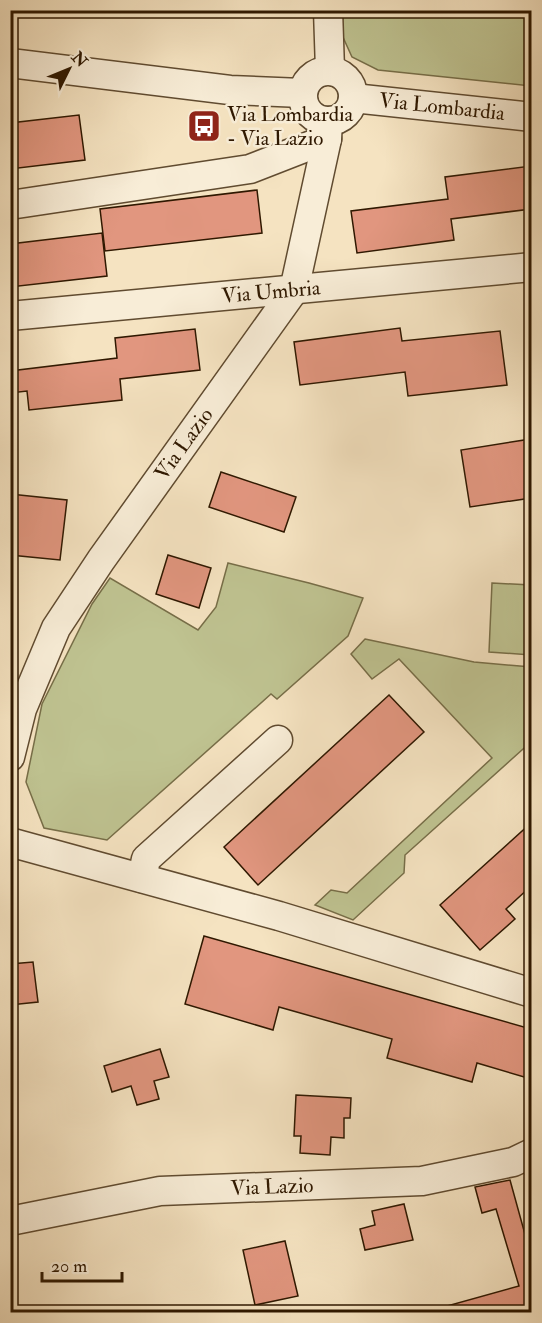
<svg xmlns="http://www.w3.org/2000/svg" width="542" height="1323" viewBox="0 0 542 1323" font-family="'IM FELL Double Pica',serif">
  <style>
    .green { fill: #bfc391; stroke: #776e48; stroke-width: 1.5 }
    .building { fill: #e1967f; stroke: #2f1800; stroke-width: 1.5 }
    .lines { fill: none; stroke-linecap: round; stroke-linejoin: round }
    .minor-casing { stroke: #604b30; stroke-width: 31 }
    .minor { stroke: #f8edd7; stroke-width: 28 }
    .labels { text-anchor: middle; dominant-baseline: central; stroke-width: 5; stroke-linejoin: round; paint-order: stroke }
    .street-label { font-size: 21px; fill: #2f1800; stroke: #f8edd7 }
    .poi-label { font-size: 21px; fill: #2f1800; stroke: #f8edd7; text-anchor: start }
  </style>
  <rect width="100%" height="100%" fill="#f5e3c1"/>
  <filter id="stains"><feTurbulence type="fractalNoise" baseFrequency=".00333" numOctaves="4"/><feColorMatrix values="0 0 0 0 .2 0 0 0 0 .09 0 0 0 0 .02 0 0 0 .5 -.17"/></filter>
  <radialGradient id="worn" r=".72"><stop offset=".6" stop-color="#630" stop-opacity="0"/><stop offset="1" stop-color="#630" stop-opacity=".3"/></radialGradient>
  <g class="green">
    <path d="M343,11h188v75l-153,-16 -26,-13 -10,-22z"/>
    <path d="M228,563l81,20 54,15 -15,38 -71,63 -6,-5 -164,146 -63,-12 -18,-46 16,-78 50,-100 18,-26 88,52 18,-23z"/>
    <path d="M492,583l39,2v70l-42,-3z"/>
    <path d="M365,639l109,23 57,5 1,74 -127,114 -1,18 -51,47 -38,-15 16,-15 16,3 145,-135 -93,-99 -27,20 -21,-25z"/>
  </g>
  <g class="building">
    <path d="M79,115l6,45 -75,9v-46z"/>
    <path d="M531,166v43l-80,10 3,21 -97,13 -6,-42 97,-12 -3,-22z"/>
    <path d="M257,190l5,43 -157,18 -5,-42z"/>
    <path d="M102,233l5,43 -97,11v-43z"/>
    <path d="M400,328l2,13 98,-10 7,54 -99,11 -3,-24 -105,13 -6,-43z"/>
    <path d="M195,329l5,41 -80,9 2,21 -93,10 -2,-19 -17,2v-22l107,-13 -2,-20z"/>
    <path d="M531,439v59l-61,9 -9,-57z"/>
    <path d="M221,472l75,25 -12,35 -75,-25z"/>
    <path d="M10,494l57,6 -7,60 -50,-5z"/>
    <path d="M168,555l43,13 -12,40 -43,-14z"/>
    <path d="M389,695l35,37 -166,153 -34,-38z"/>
    <path d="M531,823v63l-25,23 9,10 -35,31 -40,-45z"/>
    <path d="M204,936l327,93v50l-54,-16 -5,19 -85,-24 5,-19 -113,-32 -6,23 -88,-26z"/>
    <path d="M33,962l5,40 -28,3v-41z"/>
    <path d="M160,1049l9,28 -15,4 5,18 -22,6 -6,-19 -19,6 -8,-26z"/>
    <path d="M296,1095l55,3 -1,20h-6v20l-13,-1 -1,18 -30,-2 1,-17h-7z"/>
    <path d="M510,1180l21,76v56h-83l-1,-6 72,-20 -23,-77 -14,4 -7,-26z"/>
    <path d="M404,1204l9,36 -48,10 -5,-21 15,-4 -3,-14z"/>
    <path d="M285,1241l13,55 -43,9 -12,-55z"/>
  </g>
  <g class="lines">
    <defs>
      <g id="minor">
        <path d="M328,10l2,60"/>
        <path d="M10,63l220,27 72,3"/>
        <circle cx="328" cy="96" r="25"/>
        <path d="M353,98l179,19"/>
        <path d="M10,205l240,-36 77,-30"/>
        <path d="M10,316l522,-49"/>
        <path d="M10,757l12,-48 34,-81 45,-68 193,-270 33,-151 1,-18"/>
        <path d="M13,843l266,73 253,77"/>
        <path d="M142,878l4,-19 132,-119"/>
        <path d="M10,1221l150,-30 262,-10 91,-19 19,-9"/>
      </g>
    </defs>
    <use href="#minor" class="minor-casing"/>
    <use href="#minor" class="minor"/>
  </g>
  <defs>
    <symbol id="bus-square" viewBox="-11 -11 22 22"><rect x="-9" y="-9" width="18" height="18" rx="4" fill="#8f2418" stroke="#f8edd7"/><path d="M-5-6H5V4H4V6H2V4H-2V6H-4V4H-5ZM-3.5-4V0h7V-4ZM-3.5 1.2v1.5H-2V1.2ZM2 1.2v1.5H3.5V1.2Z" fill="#fff"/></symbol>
  </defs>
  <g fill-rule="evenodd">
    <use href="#bus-square" x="185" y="107" width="38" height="38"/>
  </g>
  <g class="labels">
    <g class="street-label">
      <text transform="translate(442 107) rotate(6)">Via Lombardia</text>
      <text transform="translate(271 292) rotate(-5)">Via Umbria</text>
      <text transform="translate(184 444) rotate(-54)">Via Lazio</text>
      <text transform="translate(272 1187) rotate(-2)">Via Lazio</text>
    </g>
    <g class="poi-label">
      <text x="227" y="114">Via Lombardia<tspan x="227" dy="24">- Via Lazio</tspan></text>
    </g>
  </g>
  <rect width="542" height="1323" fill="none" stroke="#f5e3c1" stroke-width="36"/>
  <rect x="12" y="12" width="518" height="1299" fill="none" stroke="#2f1800" stroke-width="3"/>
  <rect x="18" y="18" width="506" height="1287" fill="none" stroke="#2f1800" stroke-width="1.5"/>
  <g transform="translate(69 69) rotate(47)" stroke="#f8edd7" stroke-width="4.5" paint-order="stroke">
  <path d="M0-4.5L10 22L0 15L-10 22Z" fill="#2f1800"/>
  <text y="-9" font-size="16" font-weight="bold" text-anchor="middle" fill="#2f1800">N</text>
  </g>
  <path d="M42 1272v9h80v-9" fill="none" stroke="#2f1800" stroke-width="3"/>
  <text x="51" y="1272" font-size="18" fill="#2f1800" stroke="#f8edd7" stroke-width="4.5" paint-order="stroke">20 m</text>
  <rect width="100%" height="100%" filter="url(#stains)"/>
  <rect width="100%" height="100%" fill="url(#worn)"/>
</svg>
